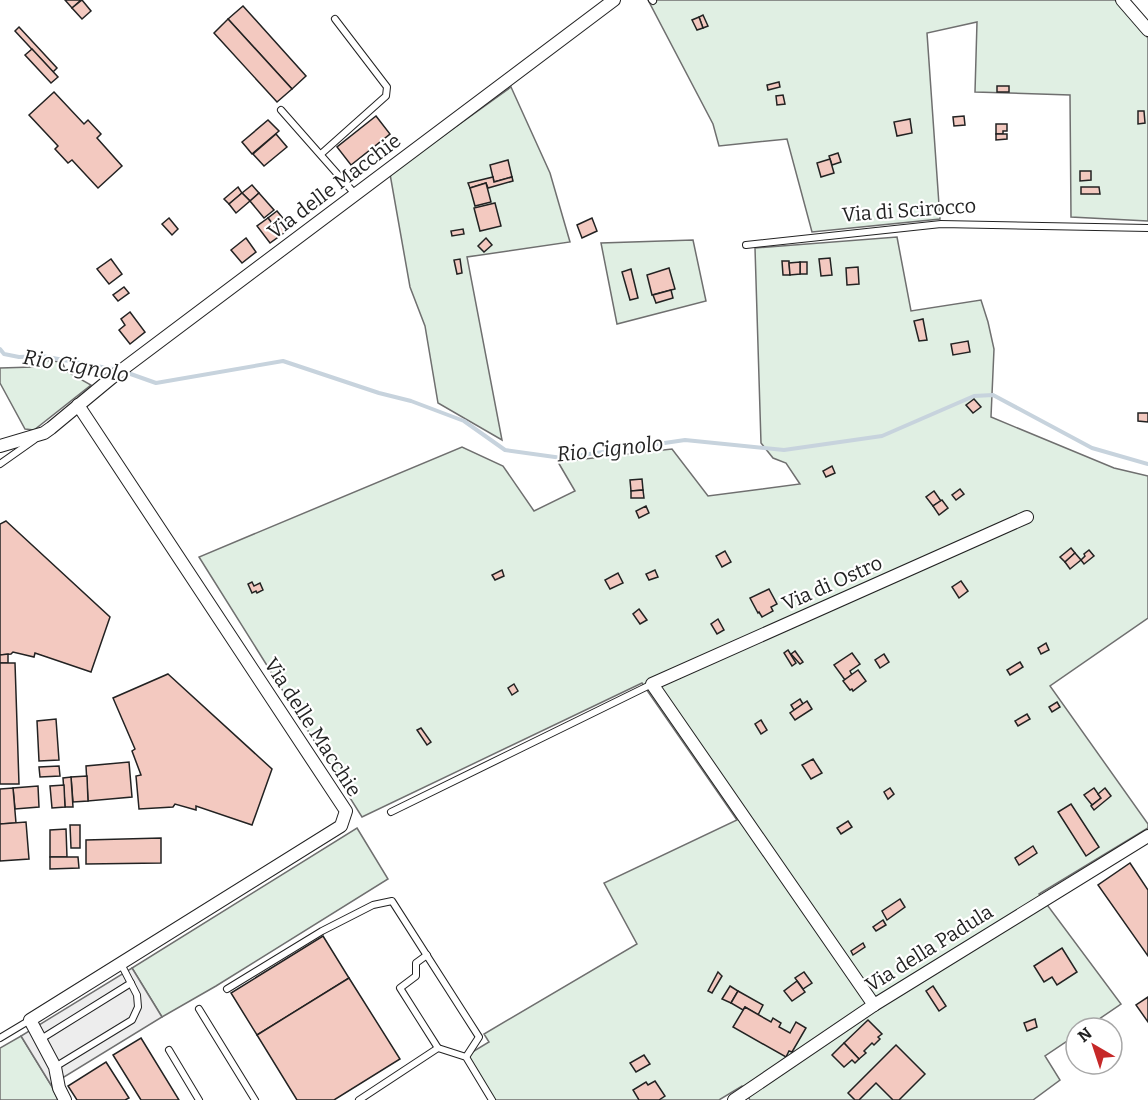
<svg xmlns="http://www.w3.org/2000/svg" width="1148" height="1100" viewBox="0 0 1148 1100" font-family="Bitter,serif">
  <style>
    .green { fill: #e0efe3; stroke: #6f6f6f; stroke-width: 1.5 }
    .parking { fill: #ededed; stroke: #6f6f6f; stroke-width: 1.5 }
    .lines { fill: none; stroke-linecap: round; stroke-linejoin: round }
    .stream { stroke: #c7d3dd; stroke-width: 4 }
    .building { fill: #f3c9c0; stroke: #222; stroke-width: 1.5 }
    .service-casing { stroke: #222; stroke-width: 8 }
    .minor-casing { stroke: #222; stroke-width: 14 }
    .service { stroke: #fff; stroke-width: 6 }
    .minor { stroke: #fff; stroke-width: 12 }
    .labels { text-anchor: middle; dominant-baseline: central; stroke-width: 4.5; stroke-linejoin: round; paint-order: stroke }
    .street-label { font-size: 20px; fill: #222; stroke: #fff }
    .water-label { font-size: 21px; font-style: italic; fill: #222; stroke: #fff }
  </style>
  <rect width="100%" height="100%" fill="#fff"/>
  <g class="green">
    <path d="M648,0h467l33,38v183l-77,-4 -1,-122 -95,-3 2,-70 -50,11 13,186 -128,13 -25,-93 -68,7 -6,-22z"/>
    <path d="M511,87l39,86 20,69 -103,15 35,183 -64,-37 -13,-77 -15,-39 -20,-113z"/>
    <path d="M897,237l14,74 70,-11 7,22 6,27 -3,68 123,51 34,8v142l-98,68 98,138v4l-109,66 82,110 -35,24h-10v7l-31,21 15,24 -27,20h-283l-8,-14 -23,14h-228l-27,-43 25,-15 -5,-8 153,-90 -33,-61 133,-63 -95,-137 -280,134 -163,-260 263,-110 41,19 31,45 41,-20 -17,-29 114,-13 36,47 92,-12 -14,-21 -13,-5 -12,-15 -6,-195z"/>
    <path d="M693,240l13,61 -89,23 -16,-81z"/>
    <path d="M42,360l20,2 4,9 25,14 -57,45 -9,-1 -25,-46v-15l33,-1z"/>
    <path d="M357,828l31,51 -172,107 -54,31 -30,-49z"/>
    <path d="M21,1036l30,49 7,15h-58v-52z"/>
  </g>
  <path class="parking" d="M132,968l30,49 -111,68 -30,-49z"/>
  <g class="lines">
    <g class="stream">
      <path d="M0,349l4,5 15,3 23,-1 76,14"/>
      <path d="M125,372l31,11 127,-22 96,32 32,8 53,20 41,29 57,8 123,-18 99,10 98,-14 92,-40 19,-1 99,53 56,16"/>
    </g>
  </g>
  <g class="building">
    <path d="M65,0h16l-9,8z"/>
    <path d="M82,0l9,11 -9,8 -10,-11z"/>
    <path d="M243,6l63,70 -14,13 -64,-70z"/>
    <path d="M703,15l5,11 -5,2 -4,-11z"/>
    <path d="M699,17l4,11 -6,2 -5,-10z"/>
    <path d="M228,19l64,70 -15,13 -63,-69z"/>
    <path d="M19,27l38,41 -4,4 -38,-41z"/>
    <path d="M32,49l26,28 -7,6 -26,-28z"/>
    <path d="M779,82l1,5 -12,3 -1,-5z"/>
    <rect x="997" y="86" width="12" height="6"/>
    <path d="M54,92l30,32 4,-4 13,14 -4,4 25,28 -24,22 -26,-28 -4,3 -13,-14 3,-3 -29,-31z"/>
    <path d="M783,95l2,9 -8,1 -1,-9z"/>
    <path d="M1138,111h6l1,12 -7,1z"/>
    <path d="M376,116l14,18 -39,31 -14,-18z"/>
    <path d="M964,116l1,9 -11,1 -1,-9z"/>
    <path d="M910,119l2,14 -15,3 -3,-14z"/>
    <path d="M268,120l11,11 -27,23 -10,-12z"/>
    <path d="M996,124h11v7h-4v3h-7z"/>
    <path d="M276,134l11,13 -23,19 -11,-12z"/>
    <path d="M996,134h11v5l-11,1z"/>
    <path d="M838,153l3,9 -9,3 -3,-9z"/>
    <path d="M830,159l4,14 -13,4 -4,-14z"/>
    <path d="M508,160l4,17 -18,5 -4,-17z"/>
    <path d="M1080,171h11v9l-11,1z"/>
    <path d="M493,177l1,5 18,-5 1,4 -25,7 -2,-5 -16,5 -2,-5z"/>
    <path d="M486,183l5,19 -16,4 -5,-18z"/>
    <path d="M252,185l7,8 -9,8 -8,-8z"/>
    <path d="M238,187l4,6 -13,11 -5,-5z"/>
    <path d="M1081,187h18l1,7h-19z"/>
    <path d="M242,193l8,8 -14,12 -7,-9z"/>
    <path d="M259,193l15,17 -10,8 -14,-17z"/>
    <path d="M495,203l6,23 -21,5 -6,-23z"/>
    <path d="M277,211l14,17 -10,7 -13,-17z"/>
    <path d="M169,218l9,11 -6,6 -10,-11z"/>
    <path d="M268,218l13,17 -11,8 -13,-17z"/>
    <path d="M592,218l5,13 -15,7 -5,-13z"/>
    <path d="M463,229l1,5 -12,2 -1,-5z"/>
    <path d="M246,238l10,14 -14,11 -11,-13z"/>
    <path d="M486,238l6,7 -8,7 -6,-6z"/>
    <path d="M830,258l2,17 -11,1 -2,-17z"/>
    <path d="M111,259l11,15 -13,10 -12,-15z"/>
    <path d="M460,259l2,14 -5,1 -3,-14z"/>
    <path d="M782,261h7l1,14h-7z"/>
    <rect x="800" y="262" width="7" height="12"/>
    <path d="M800,262v12l-10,1 -1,-12z"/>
    <path d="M858,267l1,17 -12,1 -1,-17z"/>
    <path d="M669,268l6,21 -23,6 -5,-20z"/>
    <path d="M631,269l7,29 -8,2 -8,-28z"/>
    <path d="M124,287l5,6 -11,8 -5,-6z"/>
    <path d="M671,290l2,8 -17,5 -3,-8z"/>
    <path d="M130,312l15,20 -15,12 -11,-14 6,-5 -4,-6z"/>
    <path d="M923,319l4,21 -8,1 -5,-20z"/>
    <path d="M968,341l2,11 -17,3 -2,-11z"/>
    <path d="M974,399l7,8 -8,6 -7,-8z"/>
    <path d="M1138,413h10v9l-10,-1z"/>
    <path d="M832,466l3,7 -9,4 -3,-6z"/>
    <path d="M642,479l1,11 -12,1 -1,-11z"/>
    <path d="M960,489l4,5 -8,6 -4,-5z"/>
    <path d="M643,490l1,8h-13v-7z"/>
    <path d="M934,491l7,10 -8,5 -7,-9z"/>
    <path d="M942,500l6,8 -9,7 -6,-9z"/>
    <path d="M646,506l3,7 -10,5 -3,-7z"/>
    <path d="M6,521l104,96 -19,55 -56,-19 -1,4 -21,-5 -2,2 -11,1v-131z"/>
    <path d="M1071,548l4,5 -10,9 -5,-5z"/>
    <path d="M1089,550l5,6 -10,8 -3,-4 4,-4 -1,-2z"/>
    <path d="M725,551l6,11 -9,5 -6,-11z"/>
    <path d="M1075,553l6,7 -11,9 -5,-7z"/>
    <path d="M502,570l2,6 -9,4 -3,-5z"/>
    <path d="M655,570l3,7 -9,3 -3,-6z"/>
    <path d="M618,573l5,10 -13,6 -5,-9z"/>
    <path d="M961,581l7,10 -9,7 -7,-11z"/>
    <path d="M252,582l2,4 6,-3 3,7 -6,3 -1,-2 -4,2 -4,-9z"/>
    <path d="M769,589l8,15 -6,3 2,4 -11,6 -3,-5 -1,1 -8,-15z"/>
    <path d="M639,609l8,11 -7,4 -7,-10z"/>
    <path d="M718,619l6,11 -7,4 -6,-10z"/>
    <path d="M1046,643l3,7 -8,4 -3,-6z"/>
    <path d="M788,650l8,13 -4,3 -8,-13z"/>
    <path d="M795,651l8,11 -3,2 -9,-10z"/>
    <path d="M852,653l8,11 -10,7 2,4 -7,5 -11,-15z"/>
    <path d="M8,654v9h-8v-8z"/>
    <path d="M884,654l5,8 -9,6 -5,-8z"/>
    <path d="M1020,662l3,5 -13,8 -3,-5z"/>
    <path d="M0,663h15l4,121h-19z"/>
    <path d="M858,670l8,11 -13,10 -1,-2 -2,1 -7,-9z"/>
    <path d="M168,674l104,95 -20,56 -56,-19v4l-21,-6 -2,3 -34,2 -3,-33 5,-1 -9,-24 3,-2 -22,-51z"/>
    <path d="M514,684l4,7 -6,4 -4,-7z"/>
    <path d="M800,699l3,5 -9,6 -3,-5z"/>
    <path d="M807,701l5,8 -17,11 -5,-7z"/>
    <path d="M1057,702l3,5 -8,5 -3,-5z"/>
    <path d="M1027,714l3,5 -12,7 -3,-5z"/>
    <path d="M56,719l3,41 -20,1 -2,-40z"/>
    <path d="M761,720l6,10 -6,4 -6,-10z"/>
    <path d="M421,728l10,14 -4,3 -10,-15z"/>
    <path d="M813,759l9,14 -11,6 -9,-14z"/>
    <path d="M129,762l3,35 -44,4 -2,-35z"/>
    <path d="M59,766l1,10 -20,1 -1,-10z"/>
    <path d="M87,776l1,25 -15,1 -2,-25z"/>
    <path d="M71,777l2,30h-8l-2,-29z"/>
    <path d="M64,785l1,22 -13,1 -2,-22z"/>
    <path d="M38,786l1,21 -24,2 -2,-21z"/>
    <path d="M13,788l3,35 -16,1v-35z"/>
    <path d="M890,788l4,6 -6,5 -4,-7z"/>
    <path d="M1094,788l7,10 -9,7 -8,-10z"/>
    <path d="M1105,788l6,8 -17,14 -3,-4 10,-8 -3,-4z"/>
    <path d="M1071,804l28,43 -13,9 -28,-44z"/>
    <path d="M848,821l4,6 -11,7 -4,-6z"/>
    <path d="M26,822l3,37 -29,2v-37z"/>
    <path d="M70,825h10v23h-9z"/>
    <path d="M66,829l1,28h-17v-27z"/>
    <path d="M161,838v25l-75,1v-24z"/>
    <path d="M1033,846l4,7 -18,12 -4,-7z"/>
    <path d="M50,857h28l1,11 -29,1z"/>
    <path d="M1130,863l18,27v66l-50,-71z"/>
    <path d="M900,899l5,8 -18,13 -5,-9z"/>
    <path d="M883,920l3,5 -10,6 -3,-4z"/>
    <path d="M323,936l26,42 -92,57 -26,-42z"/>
    <path d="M863,943l2,4 -12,8 -2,-4z"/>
    <path d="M1062,948l15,24 -20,13 -5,-8 -8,5 -10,-16z"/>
    <path d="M718,972l4,4 -10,17 -4,-2z"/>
    <path d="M804,972l8,11 -9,6 -8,-11z"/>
    <path d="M349,978l51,81 -66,41h-37l-40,-65z"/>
    <path d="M797,981l8,11 -13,9 -8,-10z"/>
    <path d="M730,986l8,5 -7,12 -9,-4z"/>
    <path d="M933,986l13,20 -7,5 -13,-20z"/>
    <path d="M738,991l25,14 -5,10 -13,-8 -2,3 -12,-7z"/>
    <path d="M1148,997v25l-12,-17z"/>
    <path d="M745,1007l26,15 2,-4 8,5 -2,4 11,6 6,-11 10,6 -14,24 -3,-1 -3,6 -53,-30z"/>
    <path d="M1035,1019l2,8 -10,4 -3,-8z"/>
    <path d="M868,1020l14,14 -4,3 2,2 -6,6 -2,-2 -8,8 2,2 -7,6 -15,-16z"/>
    <path d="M141,1038l38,62h-38l-28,-45z"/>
    <path d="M844,1043l15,16 -4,4 -3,-3 -8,7 -12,-12z"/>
    <path d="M896,1045l29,29 -26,26h-6l-17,-17 -17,17h-4l-7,-7z"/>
    <path d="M644,1055l6,9 -14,8 -6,-9z"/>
    <path d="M106,1062l23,36 -4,2h-48l-9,-14z"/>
    <path d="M655,1081l10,15 -6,4h-20l-6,-10 13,-8 2,3z"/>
  </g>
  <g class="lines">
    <defs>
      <g id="service">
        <path d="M652,0l1,1"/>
        <path d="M281,110l74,84"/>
        <path d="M321,154l65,-58 1,-9 -52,-68"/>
        <path d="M746,245l195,-21 207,4"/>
        <path d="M0,464l34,-24"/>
        <path d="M391,812l261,-128"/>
        <path d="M427,955l-11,8v13l-16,12 38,60 28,9 26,43"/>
        <path d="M227,989l95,-58 51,-26 19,-4 87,136 -13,20"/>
        <path d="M199,1009l56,91"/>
        <path d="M0,1038l30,-18"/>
        <path d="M41,1039l90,-56"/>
        <path d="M169,1050l30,50"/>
        <path d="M55,1067l77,-47 6,-13 -1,-12 -16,-31"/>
        <path d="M359,1100l79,-52"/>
      </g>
      <g id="minor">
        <path d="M1122,0l26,30"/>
        <path d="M0,446l44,-13 7,-5 64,-53 499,-375"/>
        <path d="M874,1005l-222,-321 375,-167"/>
        <path d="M65,1100l-6,-12 -4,-21 -25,-47 311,-194 5,-15 -268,-406"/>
        <path d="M734,1100l140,-95 274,-169"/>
      </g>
    </defs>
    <use href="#service" class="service-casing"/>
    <use href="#minor" class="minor-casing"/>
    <use href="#service" class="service"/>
    <use href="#minor" class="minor"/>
  </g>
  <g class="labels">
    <g class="street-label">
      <text transform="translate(334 186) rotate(-37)">Via delle Macchie</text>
      <text transform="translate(909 210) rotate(-4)">Via di Scirocco</text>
      <text transform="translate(832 583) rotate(-24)">Via di Ostro</text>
      <text transform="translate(313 727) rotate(57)">Via delle Macchie</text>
      <text transform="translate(929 948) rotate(-32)">Via della Padula</text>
    </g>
    <g class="water-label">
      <text transform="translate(76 366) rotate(10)">Rio Cignolo</text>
      <text transform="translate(610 449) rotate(-6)">Rio Cignolo</text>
    </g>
  </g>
  <g transform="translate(1094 1046) rotate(321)"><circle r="28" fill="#ffffff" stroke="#a7a7a7" stroke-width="1.5"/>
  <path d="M0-4.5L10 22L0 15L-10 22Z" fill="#c62828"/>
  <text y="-9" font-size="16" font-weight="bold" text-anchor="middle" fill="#222222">N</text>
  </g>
</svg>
